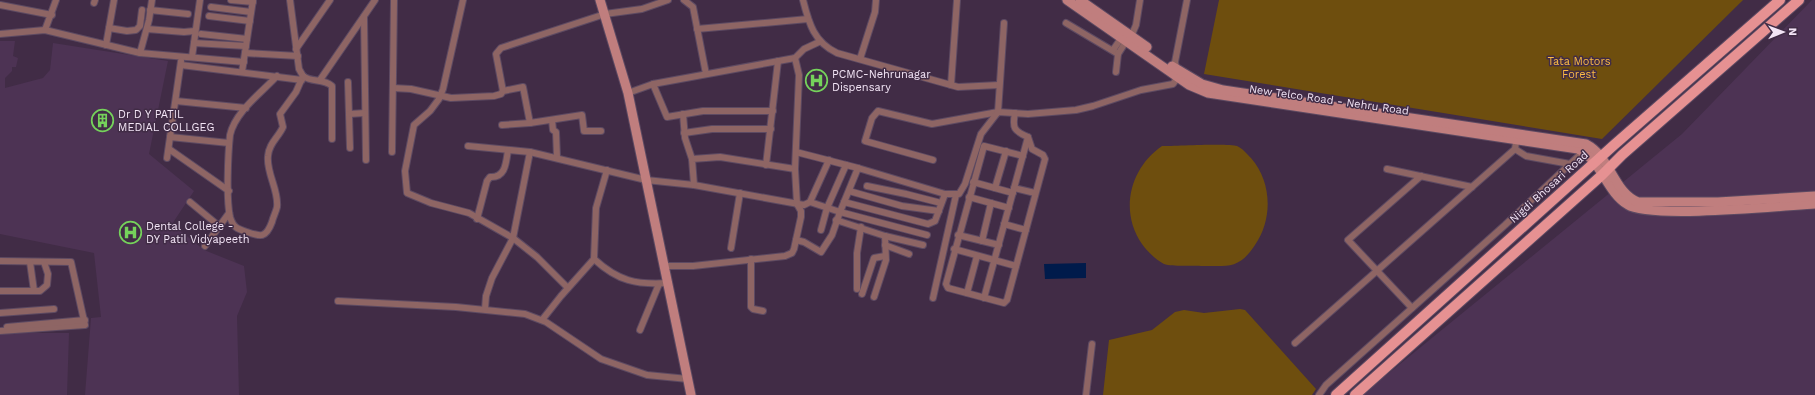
<svg xmlns="http://www.w3.org/2000/svg" width="1815" height="395" viewBox="0 0 1815 395" font-family="'Work Sans',sans-serif">
  <style>
    .built { fill: #4d3354 }
    .green { fill: #6e4e0e }
    .water { fill: #001b4b }
    .lines { fill: none; stroke-linecap: round; stroke-linejoin: round }
    .street-casing { stroke: #5d4a62; stroke-width: 8 }
    .secondary-casing { stroke: #5d4a62; stroke-width: 11 }
    .primary-casing { stroke: #5d4a62; stroke-width: 12 }
    .street { stroke: #8e6564; stroke-width: 6 }
    .secondary { stroke: #c07e7e; stroke-width: 9 }
    .primary { stroke: #e69192; stroke-width: 10 }
    .labels { text-anchor: middle; dominant-baseline: central; stroke-width: 3; stroke-linejoin: round; paint-order: stroke }
    .park-label { font-size: 11px; fill: #fcbb43; stroke: #412c46 }
    .poi-label { font-size: 11px; fill: #f3e5f6; stroke: #412c46; text-anchor: start }
    .street-label { font-size: 11px; fill: #f3e5f6; stroke: #412c46 }
  </style>
  <rect width="100%" height="100%" fill="#412c46"/>
  <g class="built">
    <path d="M1812,0h3v395h-453l320,-261z"/>
    <path d="M0,41h15l-2,15 5,2 -2,9h-4v4l-7,7v10l38,-10 7,-8 3,-27 115,18 -19,93 45,37 -22,33 32,26 40,16 3,26 -10,24 2,79h-154l6,-77 10,-1 -7,-64 -94,-19z"/>
    <path d="M0,333h69l-2,62h-67z"/>
  </g>
  <g class="green">
    <path d="M1219,0h524l-141,139 -398,-65z"/>
    <path d="M1162,146c12,0 67,-3 75,0 5,2 10,8 14,12 21,24 22,61 4,87 -16,24 -26,21 -52,21 -10,-1 -30,1 -39,-2 -8,-4 -17,-13 -22,-20 -23,-33 -12,-76 20,-98z"/>
    <path d="M1240,309l5,1 71,79 -4,6h-209l6,-55 43,-10 23,-18 9,-2 20,3z"/>
  </g>
  <path class="water" d="M1086,263v15l-41,1 -1,-15z"/>
  <g class="lines">
    <defs>
      <g id="street">
        <path d="M231,0l22,2"/>
        <path d="M290,0l9,69 4,7"/>
        <path d="M463,0l-20,89 -4,10 -9,12 -16,14 -9,46 2,22 24,10 38,10 44,25 24,19 31,31"/>
        <path d="M684,0l9,7 13,67"/>
        <path d="M803,0c6,24 11,42 34,53l121,34 41,-2"/>
        <path d="M94,3l1,-3"/>
        <path d="M0,5l52,10"/>
        <path d="M211,7l40,5"/>
        <path d="M150,10l38,4"/>
        <path d="M209,16l41,5"/>
        <path d="M364,17l2,143"/>
        <path d="M1066,23l52,31"/>
        <path d="M109,28l18,3 9,-1 4,-4 2,-16"/>
        <path d="M147,29l37,3 11,-1"/>
        <path d="M697,29l111,-10"/>
        <path d="M45,30l11,-30"/>
        <path d="M0,34l45,-4 95,23 104,9"/>
        <path d="M201,34l46,5"/>
        <path d="M1130,39l6,-14 4,-25"/>
        <path d="M194,43l52,3"/>
        <path d="M106,45l8,-45"/>
        <path d="M296,49l34,-49"/>
        <path d="M1113,50l9,-13"/>
        <path d="M140,53l9,-33 3,-20"/>
        <path d="M245,53l53,3"/>
        <path d="M192,57l8,-57"/>
        <path d="M860,59l15,-47 1,-12"/>
        <path d="M181,65l121,15"/>
        <path d="M242,72l11,-72"/>
        <path d="M1116,72l2,-18 9,-14"/>
        <path d="M277,76c-16,17 -42,36 -47,59 -2,19 -4,64 0,82 3,10 7,12 17,15 14,5 19,6 25,-10 1,-5 4,-10 5,-15 2,-17 -11,-34 -9,-51 1,-13 10,-18 15,-29l-3,-13 16,-22 7,-16"/>
        <path d="M303,76c9,7 20,2 29,10v53"/>
        <path d="M320,80l55,-80"/>
        <path d="M348,82l2,66"/>
        <path d="M653,84l14,33 36,-6h70"/>
        <path d="M951,85l6,-85"/>
        <path d="M393,88l18,1 40,9 43,-2 7,-2 2,-3 20,-4 7,36 52,-8 2,16h17"/>
        <path d="M503,91l-7,-37 5,-6 104,-34 37,-5 26,-9"/>
        <path d="M628,93l25,-9 142,-26 9,-9 15,-7"/>
        <path d="M176,101l70,7"/>
        <path d="M349,114l16,-1"/>
        <path d="M683,114l2,24 7,21"/>
        <path d="M552,120l1,10 3,2 1,25"/>
        <path d="M502,125l28,-2"/>
        <path d="M684,133l28,-4h59"/>
        <path d="M170,137l59,6"/>
        <path d="M468,146l62,6 116,28 48,5 110,20 6,-3 19,-42"/>
        <path d="M169,149l60,42"/>
        <path d="M1515,149l11,7 44,8"/>
        <path d="M392,152l2,-152"/>
        <path d="M796,152l62,16"/>
        <path d="M1023,156l-39,-10 -38,138 2,4 56,15 3,-3 38,-141 -2,-4 -11,-6 -4,-12"/>
        <path d="M167,158l14,-97"/>
        <path d="M933,160l-68,-19 7,-23 6,-7 54,13 66,-12 30,2 48,-4 17,-4 48,-16 32,-6 5,-7 -3,-15 12,-62"/>
        <path d="M766,165l12,-104"/>
        <path d="M1387,169l85,18"/>
        <path d="M973,182l40,11"/>
        <path d="M694,185l-2,-26 28,-2 75,12"/>
        <path d="M867,186l39,8 35,9"/>
        <path d="M995,188l11,-37"/>
        <path d="M1014,188l21,5"/>
        <path d="M849,191l53,15 37,5"/>
        <path d="M969,197l40,11"/>
        <path d="M190,202l29,24"/>
        <path d="M810,202l30,10 18,-44 87,26h14l6,-10 16,-50 17,-22 6,-89"/>
        <path d="M844,202l84,22 7,-3 10,-27"/>
        <path d="M477,219l10,-38 3,-4c16,1 16,-15 18,-27"/>
        <path d="M836,220l49,16 38,9"/>
        <path d="M1004,224l22,6"/>
        <path d="M821,230l6,-22 19,-43"/>
        <path d="M958,235l41,10"/>
        <path d="M796,240l8,2 17,10 11,-17 8,-23 87,23"/>
        <path d="M982,241l9,-38"/>
        <path d="M885,245l24,9"/>
        <path d="M205,246l24,-33"/>
        <path d="M731,248l9,-55"/>
        <path d="M954,249l62,17"/>
        <path d="M594,259l2,-51 11,-38"/>
        <path d="M594,259c24,22 42,26 74,24"/>
        <path d="M751,259v48l2,2 10,2"/>
        <path d="M0,261l71,1 14,63 -85,6"/>
        <path d="M30,262l4,29"/>
        <path d="M664,266h29l92,-10 7,-3 2,-4 7,-32v-6l-4,-7 -2,-35 4,-94 -4,-17"/>
        <path d="M857,289v-36l4,-26"/>
        <path d="M0,291h40l7,-6 1,-11 -4,-12"/>
        <path d="M967,293l10,-37"/>
        <path d="M862,294l12,-36 11,-2"/>
        <path d="M874,297l12,-37 -1,-24"/>
        <path d="M933,298l23,-103"/>
        <path d="M984,298l44,-161c-14,-6 -16,-9 -13,-24"/>
        <path d="M338,301l118,6 69,7 21,8 55,37 46,16 41,4"/>
        <path d="M1412,308l-64,-68 73,-64"/>
        <path d="M485,309l1,-13 6,-18 21,-40 17,-86"/>
        <path d="M0,313l54,-4"/>
        <path d="M542,320l19,-24 33,-37"/>
        <path d="M7,327l78,-7"/>
        <path d="M640,330l19,-46"/>
        <path d="M1295,343l220,-194 2,-13"/>
        <path d="M1086,395l6,-51"/>
        <path d="M1319,395l7,-10 179,-160 80,-75"/>
      </g>
      <g id="secondary">
        <path d="M600,0l28,93 63,302"/>
        <path d="M1067,0l122,85 19,8 370,56c23,10 28,43 50,56 22,14 154,1 187,-1"/>
        <path d="M1080,0l67,47"/>
        <path d="M1172,66l30,18 21,6 363,54c25,13 27,48 52,58h80l97,-6"/>
      </g>
      <g id="primary">
        <path d="M1336,395l278,-250 166,-145"/>
        <path d="M1355,395l247,-220 20,-20 177,-155"/>
      </g>
    </defs>
    <use href="#street" class="street-casing"/>
    <use href="#secondary" class="secondary-casing"/>
    <use href="#primary" class="primary-casing"/>
    <use href="#street" class="street"/>
    <use href="#secondary" class="secondary"/>
    <use href="#primary" class="primary"/>
  </g>
  <defs>
    <symbol id="hospital-ring" viewBox="-11 -11 22 22"><circle r="9.5" fill="#412c46" stroke="#75d25b" stroke-width="1.5"/><path d="M-5-5h3v3.5h4V-5h3V5h-3V1.5h-4V5h-3Z" fill="#75d25b"/></symbol>
    <symbol id="building-ring" viewBox="-11 -11 22 22"><circle r="9.5" fill="#412c46" stroke="#75d25b" stroke-width="1.5"/><path d="M-4-6H4V6H1V3H-1V6H-4ZM-2.5-4.3h1.7v1.8h-1.7ZM.8-4.3h1.7v1.8H.8ZM-2.5-1h1.7V.8h-1.7ZM.8-1h1.7V.8H.8Z" fill="#75d25b"/></symbol>
  </defs>
  <g fill-rule="evenodd">
    <use href="#hospital-ring" x="804" y="68" width="25" height="25"/>
    <use href="#building-ring" x="90" y="108" width="25" height="25"/>
    <use href="#hospital-ring" x="118" y="220" width="25" height="25"/>
  </g>
  <g class="labels">
    <g class="park-label">
      <text x="1579" y="61">Tata Motors<tspan x="1579" dy="13">Forest</tspan></text>
    </g>
    <g class="poi-label">
      <text x="832" y="74">PCMC-Nehrunagar<tspan x="832" dy="13">Dispensary</tspan></text>
      <text x="118" y="114">Dr D Y PATIL<tspan x="118" dy="13">MEDIAL COLLGEG</tspan></text>
      <text x="146" y="226">Dental College -<tspan x="146" dy="13">DY Patil Vidyapeeth</tspan></text>
    </g>
    <g class="street-label">
      <text transform="translate(1329 100) rotate(8)">New Telco Road - Nehru Road</text>
      <text transform="translate(1549 187) rotate(-42)">Nigdi Bhosari Road</text>
    </g>
  </g>
  <g transform="translate(1783 32) rotate(89)" stroke="#412c46" stroke-width="3" paint-order="stroke">
  <path d="M0-3L7 15L0 10L-7 15Z" fill="#f3e5f6"/>
  <text y="-6" font-size="11" font-weight="bold" text-anchor="middle" fill="#f3e5f6">N</text>
  </g>
</svg>
